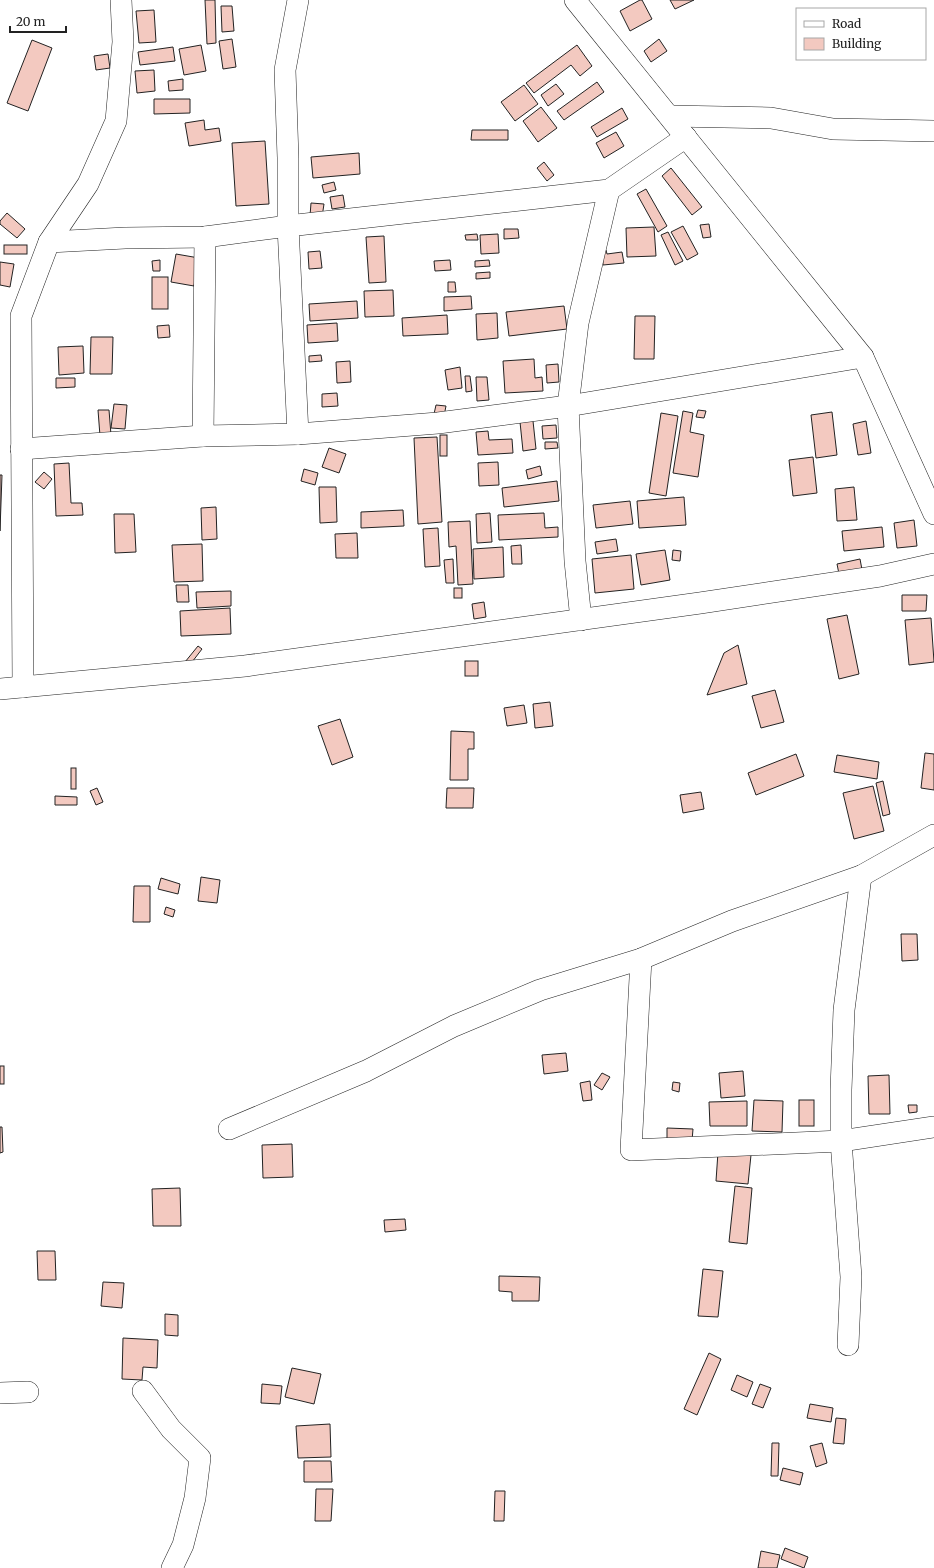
<svg xmlns="http://www.w3.org/2000/svg" width="934" height="1568" viewBox="0 0 934 1568" font-family="Merriweather,serif">
  <style>
    .building { fill: #f3c9c0; stroke: #222 }
    .lines { fill: none; stroke-linecap: round; stroke-linejoin: round }
    .minor-casing { stroke: #222; stroke-width: 22 }
    .minor { stroke: #fff; stroke-width: 21 }
  </style>
  <rect width="100%" height="100%" fill="#fff"/>
  <g class="building">
    <path d="M205,0h10l1,43 -9,1z"/>
    <path d="M640,0h2l10,19 -22,12 -10,-20z"/>
    <path d="M670,0h24l-19,9z"/>
    <path d="M221,6h11l2,25 -12,1z"/>
    <path d="M154,10l2,32 -17,1 -3,-32z"/>
    <path d="M232,39l4,28 -13,2 -4,-28z"/>
    <path d="M659,39l8,12 -16,11 -7,-11z"/>
    <path d="M32,40l20,8 -24,63 -21,-8z"/>
    <path d="M201,45l5,26 -22,4 -5,-26z"/>
    <path d="M577,45l15,21 -12,10 -9,-11 -37,28 -8,-10z"/>
    <path d="M173,47l2,14 -35,4 -2,-13z"/>
    <path d="M108,54l2,14 -14,2 -2,-14z"/>
    <path d="M154,70l1,21 -18,2 -2,-22z"/>
    <path d="M183,79v11l-14,1 -1,-10z"/>
    <path d="M597,82l7,10 -40,28 -7,-9z"/>
    <path d="M556,84l8,10 -16,12 -7,-11z"/>
    <path d="M524,85l14,19 -23,17 -14,-19z"/>
    <path d="M154,99h36v14l-36,1z"/>
    <path d="M541,107l16,21 -19,14 -15,-21z"/>
    <path d="M622,108l6,11 -31,18 -6,-10z"/>
    <path d="M204,120l1,10 14,-2 2,13 -32,5 -4,-23z"/>
    <path d="M472,130h36v10h-37z"/>
    <path d="M616,132l8,14 -20,12 -8,-15z"/>
    <path d="M265,141l4,63 -33,2 -4,-63z"/>
    <path d="M359,153l1,21 -47,4 -2,-21z"/>
    <path d="M544,162l10,13 -7,6 -10,-13z"/>
    <path d="M671,168l31,39 -10,8 -30,-39z"/>
    <path d="M334,182l2,8 -12,3 -2,-8z"/>
    <path d="M646,189l21,37 -9,6 -21,-38z"/>
    <path d="M343,195l2,12 -13,2 -2,-12z"/>
    <path d="M311,203l13,1 -2,13 -12,-1z"/>
    <path d="M7,213l18,16 -8,9 -17,-14v-3z"/>
    <path d="M709,224l2,13 -8,1 -3,-13z"/>
    <path d="M683,226l15,28 -11,6 -16,-28z"/>
    <path d="M654,227l2,29 -29,1 -1,-29z"/>
    <path d="M504,229h14l1,9 -15,1z"/>
    <path d="M668,232l15,29 -8,4 -14,-30z"/>
    <path d="M477,234l1,6h-12l-1,-5z"/>
    <path d="M498,234l1,19 -18,1 -1,-19z"/>
    <path d="M384,236l2,46 -17,1 -3,-46z"/>
    <rect x="4" y="245" width="23" height="9"/>
    <path d="M602,250h4l1,4 15,-2 2,11 -21,2z"/>
    <path d="M320,251l2,17 -13,1 -1,-17z"/>
    <path d="M176,254l23,4 -5,28 -23,-4z"/>
    <path d="M160,260v11h-7l-1,-10z"/>
    <path d="M450,260l1,10 -16,1 -1,-10z"/>
    <path d="M489,260l1,6 -15,1v-6z"/>
    <path d="M0,262l14,2 -4,23 -10,-2z"/>
    <path d="M490,272v6l-14,1v-6z"/>
    <rect x="152" y="277" width="16" height="32"/>
    <path d="M448,282h7l1,10h-8z"/>
    <path d="M393,290l1,26 -29,1 -1,-26z"/>
    <path d="M471,296l1,13 -28,2v-14z"/>
    <path d="M357,301l1,17 -48,3 -1,-17z"/>
    <path d="M564,306l3,23 -58,7 -3,-24z"/>
    <path d="M497,313l1,25 -21,2 -1,-26z"/>
    <path d="M447,315l1,19 -45,2 -1,-18z"/>
    <path d="M635,316h20l-1,43h-20z"/>
    <path d="M337,323l1,18 -30,2 -1,-18z"/>
    <path d="M169,325l1,12 -12,1 -1,-12z"/>
    <path d="M91,337h22l-1,37h-22z"/>
    <path d="M83,346l1,27 -25,2 -1,-28z"/>
    <path d="M321,355l1,6 -13,1v-6z"/>
    <path d="M534,359l1,19 7,-1 1,14 -38,2 -2,-32z"/>
    <path d="M350,361l1,21 -14,1 -1,-21z"/>
    <path d="M558,364l1,18 -12,1 -1,-18z"/>
    <path d="M460,367l2,21 -14,2 -3,-20z"/>
    <path d="M465,376h5l2,15 -6,1z"/>
    <path d="M476,377h11l2,23 -12,1z"/>
    <path d="M56,378h19v9l-19,1z"/>
    <path d="M337,393l1,13 -16,1v-13z"/>
    <path d="M114,404l13,1 -2,24 -14,-1z"/>
    <path d="M436,405l10,1 -2,10 -10,-2z"/>
    <path d="M98,410h11l2,25 -11,1z"/>
    <path d="M698,410l8,1 -2,7 -8,-1z"/>
    <path d="M683,411l10,2 -3,19 14,3 -6,42 -25,-4z"/>
    <path d="M832,412l5,43 -21,3 -5,-43z"/>
    <path d="M661,413l17,3 -12,80 -17,-3z"/>
    <path d="M533,421l3,28 -13,2 -3,-29z"/>
    <path d="M866,421l5,32 -13,2 -5,-31z"/>
    <path d="M556,425l1,13 -14,1 -1,-13z"/>
    <path d="M488,431l1,9 23,-1 1,14 -35,2 -2,-23z"/>
    <rect x="440" y="435" width="7" height="21"/>
    <path d="M437,437l5,85 -24,2 -4,-86z"/>
    <path d="M545,442h12l1,6 -13,1z"/>
    <path d="M329,448l17,6 -7,19 -17,-6z"/>
    <path d="M813,457l4,36 -24,3 -4,-36z"/>
    <path d="M498,462l1,23 -20,1 -1,-23z"/>
    <path d="M69,463l2,40h11l1,12 -27,1 -2,-52z"/>
    <path d="M540,466l2,9 -14,4 -2,-9z"/>
    <path d="M304,469l14,4 -3,12 -14,-4z"/>
    <path d="M44,472l8,7 -8,10 -9,-7z"/>
    <path d="M0,475h2l-2,56z"/>
    <path d="M557,481l2,20 -55,6 -2,-19z"/>
    <path d="M319,487h17l1,35 -17,1z"/>
    <path d="M854,487l3,33 -20,1 -2,-32z"/>
    <path d="M684,497l2,28 -47,3 -2,-27z"/>
    <path d="M630,501l3,23 -37,4 -3,-23z"/>
    <path d="M216,507l1,32 -15,1 -1,-32z"/>
    <path d="M403,510l1,16 -43,2v-16z"/>
    <path d="M490,513l2,29 -15,1 -1,-29z"/>
    <path d="M544,513l1,15 13,-1v10l-59,3 -1,-25z"/>
    <path d="M114,514h20l2,38 -21,1z"/>
    <path d="M914,520l3,26 -20,2 -3,-25z"/>
    <path d="M470,521l3,63 -15,1 -2,-39 -7,1 -1,-25z"/>
    <path d="M882,527l2,20 -40,4 -2,-20z"/>
    <path d="M438,528l2,38 -15,1 -2,-38z"/>
    <path d="M357,533l1,25h-22l-1,-24z"/>
    <path d="M616,539l2,12 -21,3 -2,-12z"/>
    <path d="M202,544l1,37 -29,1 -2,-37z"/>
    <path d="M521,545l1,19h-10l-1,-18z"/>
    <path d="M503,547l1,30 -30,2 -1,-30z"/>
    <path d="M665,550l5,30 -29,5 -5,-31z"/>
    <path d="M673,550l8,1 -1,10 -8,-1z"/>
    <path d="M631,555l3,34 -39,4 -3,-34z"/>
    <path d="M453,559l1,24h-8l-2,-23z"/>
    <path d="M860,559l3,16 -23,4 -3,-15z"/>
    <path d="M176,585h12l1,17h-12z"/>
    <rect x="454" y="588" width="8" height="10"/>
    <path d="M231,591v15l-34,2 -1,-16z"/>
    <path d="M902,595h25l-1,16h-24z"/>
    <path d="M484,602l2,15 -12,2 -2,-15z"/>
    <path d="M230,608l1,26 -50,2 -1,-25z"/>
    <path d="M847,615l12,59 -20,5 -12,-60z"/>
    <path d="M931,618l3,44 -25,3 -4,-45z"/>
    <path d="M738,645l9,39 -40,11 17,-42z"/>
    <path d="M198,646l4,3 -13,17 -4,-4z"/>
    <rect x="465" y="661" width="13" height="15"/>
    <path d="M775,690l9,32 -23,6 -9,-32z"/>
    <path d="M550,702l3,24 -18,2 -2,-24z"/>
    <path d="M524,705l3,18 -20,3 -3,-18z"/>
    <path d="M340,719l13,38 -21,8 -14,-39z"/>
    <path d="M451,731l23,1v17h-6v31h-18z"/>
    <path d="M925,753l9,1v36l-13,-2z"/>
    <path d="M796,754l8,22 -48,19 -8,-22z"/>
    <path d="M837,755l42,7 -2,17 -43,-7z"/>
    <rect x="71" y="768" width="5" height="21"/>
    <path d="M883,781l7,33 -7,2 -7,-33z"/>
    <path d="M873,786l11,45 -30,8 -11,-46z"/>
    <path d="M97,788l6,14 -7,3 -6,-14z"/>
    <path d="M447,788h27l-1,20h-27z"/>
    <path d="M701,792l3,17 -21,4 -3,-18z"/>
    <path d="M55,796l22,1v8h-22z"/>
    <path d="M201,877l19,3 -3,23 -19,-2z"/>
    <path d="M161,878l19,6 -2,10 -20,-5z"/>
    <path d="M134,886h16v36h-17z"/>
    <path d="M166,907l9,3 -2,7 -9,-3z"/>
    <path d="M901,934h16l1,26 -16,1z"/>
    <path d="M566,1053l2,18 -24,3 -2,-19z"/>
    <rect x="0" y="1066" width="4" height="18"/>
    <path d="M743,1071l2,25 -24,2 -2,-25z"/>
    <path d="M602,1073l8,4 -8,13 -8,-5z"/>
    <path d="M889,1075l1,39h-21l-1,-38z"/>
    <path d="M590,1081l2,19 -9,1 -3,-18z"/>
    <path d="M673,1082l7,1 -1,9 -7,-2z"/>
    <path d="M754,1100l29,1 -1,31 -30,-1z"/>
    <rect x="799" y="1100" width="15" height="26"/>
    <path d="M747,1101v25h-37l-1,-24z"/>
    <path d="M908,1105h9v7l-8,1z"/>
    <path d="M0,1127h2l1,25 -3,1z"/>
    <path d="M667,1128l26,1 -1,12 -25,-2z"/>
    <path d="M292,1144l1,33 -30,1 -1,-33z"/>
    <path d="M718,1152l33,3 -3,29 -32,-3z"/>
    <path d="M735,1186l17,2 -5,56 -18,-2z"/>
    <path d="M180,1188l1,38h-28l-1,-37z"/>
    <path d="M405,1219l1,11 -21,2 -1,-12z"/>
    <path d="M37,1251h18l1,29h-18z"/>
    <path d="M703,1269l20,2 -5,46 -20,-1z"/>
    <path d="M499,1276l41,1 -1,24h-27v-9l-13,-1z"/>
    <path d="M103,1282l21,1 -2,25 -21,-2z"/>
    <path d="M165,1314l13,1v21l-13,-1z"/>
    <path d="M123,1338l35,2 -1,28 -14,-1 -1,13 -20,-1z"/>
    <path d="M709,1353l12,6 -24,56 -13,-6z"/>
    <path d="M292,1368l29,6 -7,30 -29,-7z"/>
    <path d="M737,1375l16,7 -6,15 -16,-7z"/>
    <path d="M262,1384l20,2 -2,18 -19,-1z"/>
    <path d="M760,1384l11,4 -8,20 -11,-4z"/>
    <path d="M810,1404l23,4 -2,14 -24,-4z"/>
    <path d="M836,1418l10,1 -2,25 -11,-1z"/>
    <path d="M330,1424l1,33 -33,1 -2,-32z"/>
    <path d="M772,1443h7l-1,33h-7z"/>
    <path d="M822,1443l5,20 -11,4 -6,-21z"/>
    <path d="M304,1461h27l1,21h-28z"/>
    <path d="M783,1468l20,5 -3,12 -20,-5z"/>
    <path d="M316,1489h17l-2,32h-16z"/>
    <path d="M495,1491h10l-1,30h-10z"/>
    <path d="M785,1548l23,9 -4,11 -23,-9z"/>
    <path d="M761,1551l19,4 -3,13h-19z"/>
  </g>
  <g class="lines">
    <defs>
      <g id="minor">
        <path d="M575,0l288,357 71,157"/>
        <path d="M670,116l101,2 62,11 101,2"/>
        <path d="M49,242l76,-4 80,-1 83,-11 321,-36 77,-53"/>
        <path d="M298,434l-10,-208v-68l-3,-88 13,-70"/>
        <path d="M203,436l2,-199"/>
        <path d="M21,449l182,-13 95,-2 140,-11 130,-17 295,-49"/>
        <path d="M581,620l-6,-59 -7,-155 10,-83 31,-133"/>
        <path d="M23,687l-2,-371 28,-74 39,-58 28,-63 7,-79 -2,-42"/>
        <path d="M0,689l245,-23 455,-63 180,-27 54,-12"/>
        <path d="M641,959l-10,191 210,-9 93,-14"/>
        <path d="M229,1129l137,-58 88,-45 86,-36 101,-31 91,-38 129,-45 73,-41"/>
        <path d="M848,1345l3,-68 -10,-136v-51l3,-80 17,-134"/>
        <path d="M143,1391l28,38 29,29 -5,40 -12,47 -11,23"/>
        <path d="M0,1393l28,-1"/>
      </g>
    </defs>
    <use href="#minor" class="minor-casing"/>
    <use href="#minor" class="minor"/>
  </g>
  <rect x="796" y="8" width="130" height="52" fill="#ffffff" stroke="#a7a7a7"/>
  <rect x="804" y="21" width="20" height="6" fill="#ffffff" stroke="#a7a7a7"/>
  <text x="832" y="28" font-size="12" fill="#222222">Road</text>
  <rect x="804" y="38" width="20" height="12" fill="#f3c9c0" stroke="#a7a7a7"/>
  <text x="832" y="48" font-size="12" fill="#222222">Building</text>
  <path d="M10 26v6h56v-6" fill="none" stroke="#222222" stroke-width="2"/>
  <text x="16" y="26" font-size="12" fill="#222222" stroke="#ffffff" stroke-width="3" paint-order="stroke">20 m</text>
</svg>
